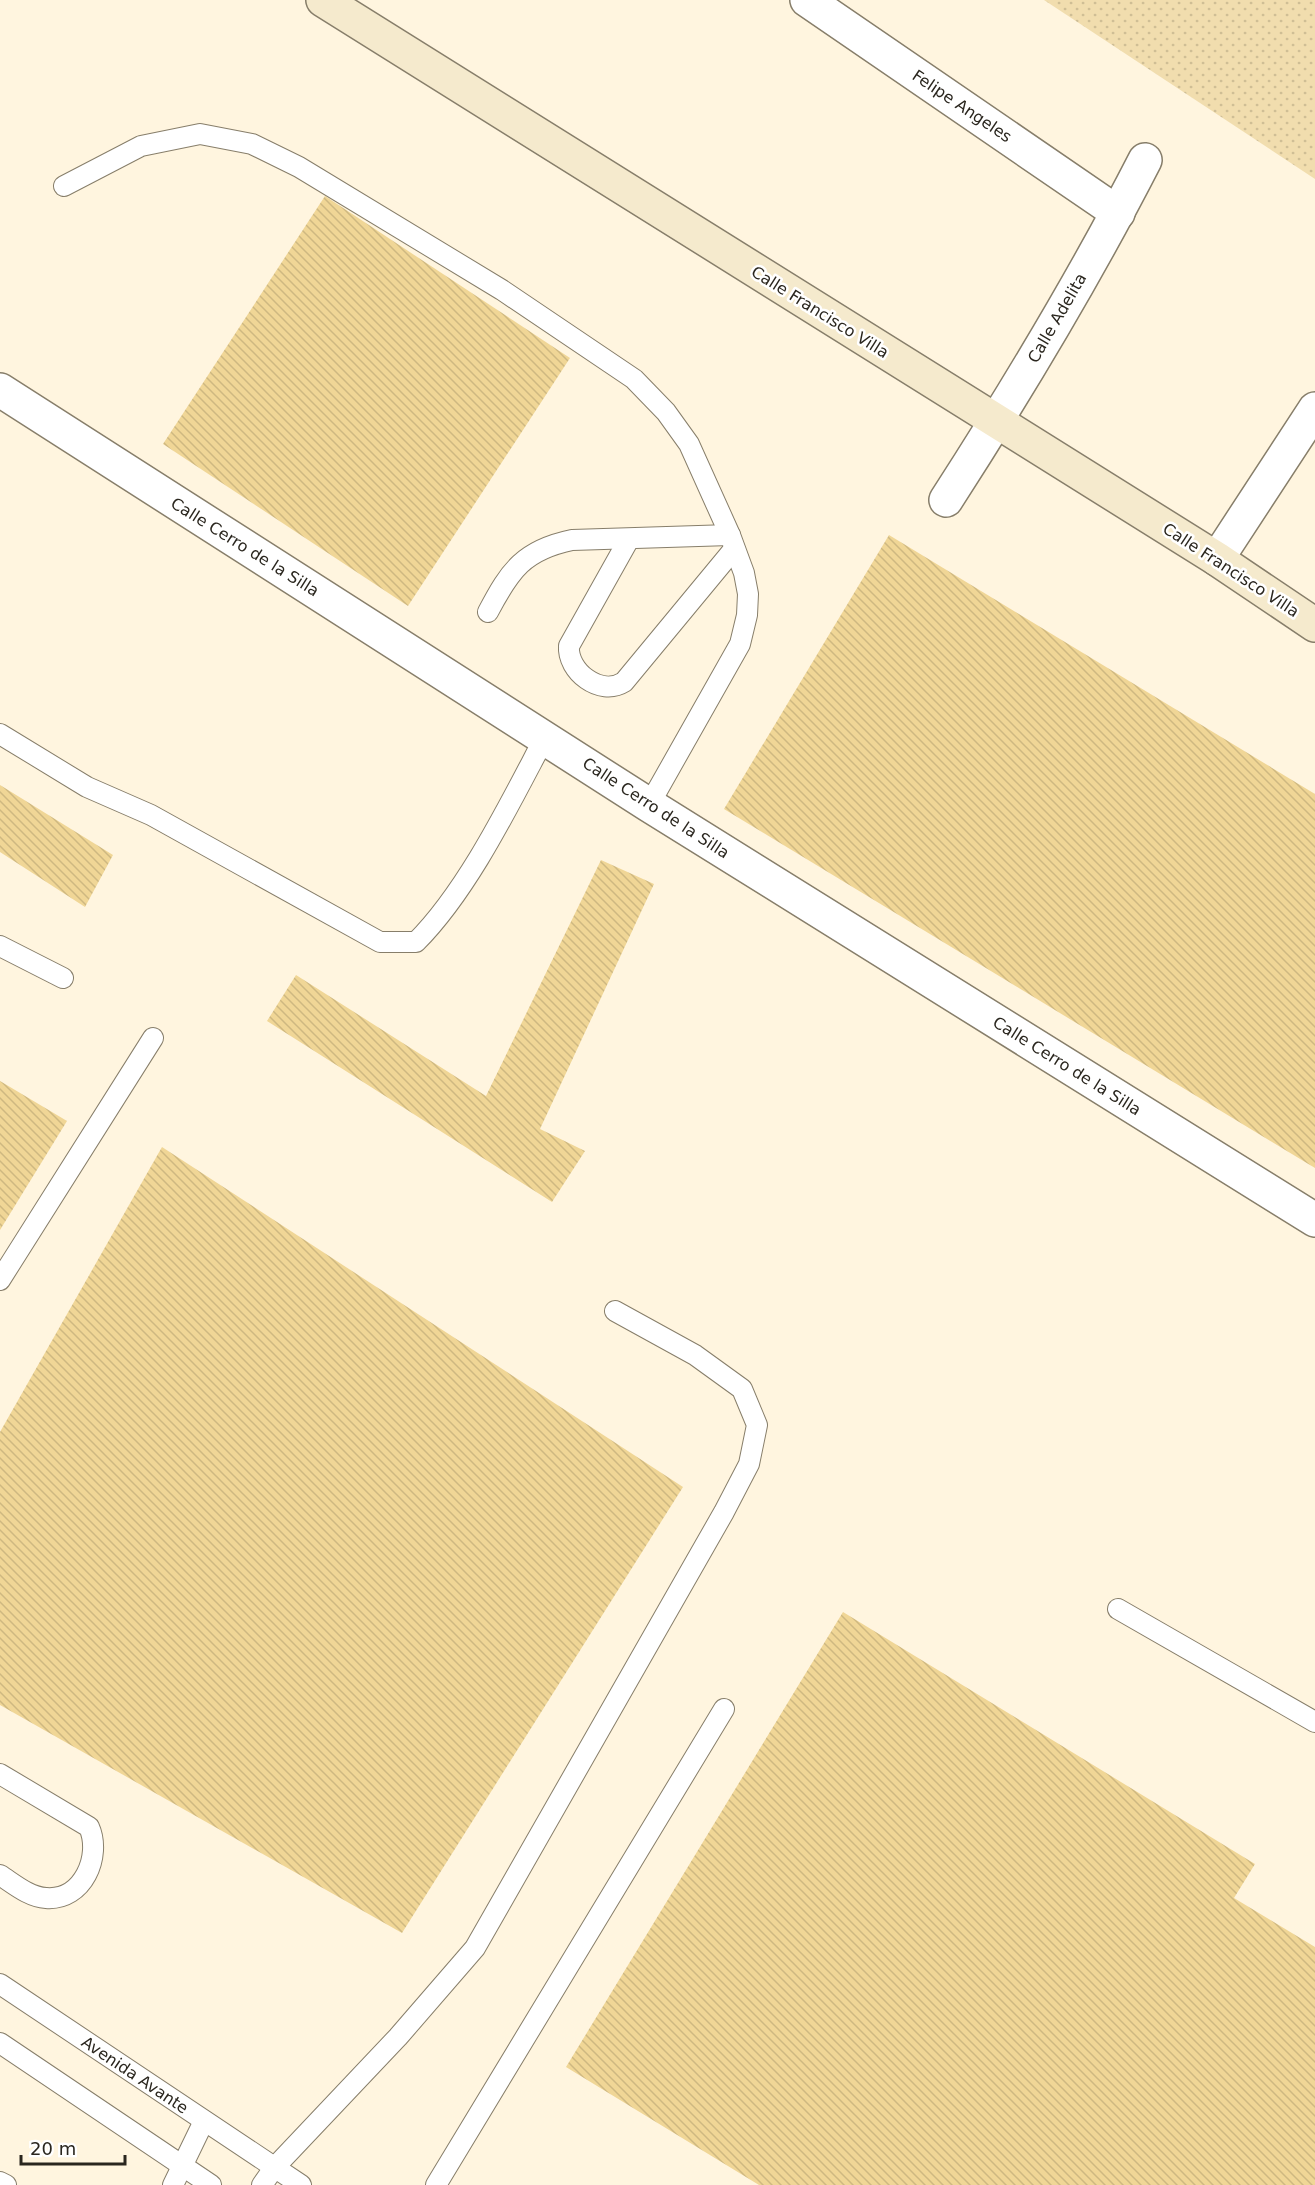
<svg xmlns="http://www.w3.org/2000/svg" width="1315" height="2185" viewBox="0 0 1315 2185" font-family="'DejaVu Sans',sans-serif">
  <style>
    .grass { fill: url(#grass-dots) }
    .building { fill: url(#building-back-hatch) }
    .lines { fill: none; stroke-linecap: round; stroke-linejoin: round }
    .lane-casing { stroke: #877e6a; stroke-width: 22 }
    .street-casing { stroke: #877e6a; stroke-width: 36 }
    .secondary-casing { stroke: #877e6a; stroke-width: 36 }
    .lane { stroke: #fff; stroke-width: 20 }
    .street { stroke: #fff; stroke-width: 33 }
    .secondary { stroke: #f5eacd; stroke-width: 33 }
    .labels { text-anchor: middle; dominant-baseline: central; stroke-width: 5; stroke-linejoin: round; paint-order: stroke }
    .street-label { font-size: 16px; fill: #2a261e; stroke: #fff }
  </style>
  <defs>
    <pattern id="grass-dots" width="8" height="8" patternUnits="userSpaceOnUse" patternTransform="scale(1.5)"><rect width="8" height="8" fill="#f1ddae"/><path d="M2 2h.1M6 6h.1" fill="none" stroke="#cfbe95" stroke-width="1.8" stroke-linecap="round"/></pattern>
    <pattern id="building-back-hatch" width="6" height="6" patternUnits="userSpaceOnUse" patternTransform="scale(1.5)"><rect width="6" height="6" fill="#f0d696"/><path d="M-1 5l2 2M0 0l6 6M5-1l2 2" fill="none" stroke="#ceb881"/></pattern>
  </defs>
  <rect width="100%" height="100%" fill="#fff5df"/>
  <path class="grass" d="M1044,0h271v179z"/>
  <g class="building">
    <path d="M325,196l245,162 -162,248 -245,-162z"/>
    <path d="M889,535l426,259v374l-591,-359z"/>
    <path d="M0,785l113,70 -28,52 -85,-55z"/>
    <path d="M601,860l53,24 -114,245 45,22 -33,51 -285,-181 29,-46 190,121z"/>
    <path d="M0,1081l67,40 -67,109z"/>
    <path d="M162,1147l521,340 -281,446 -402,-228v-273z"/>
    <path d="M843,1612l412,252 -21,34 81,49v238h-556l-193,-118z"/>
  </g>
  <g class="lines">
    <defs>
      <g id="lane">
        <path d="M64,186l77,-40 59,-12 52,10 47,23 203,123 132,89 32,33 23,32 41,91 14,38 4,21 -1,21 -7,29 -91,161"/>
        <path d="M629,539l-60,107c-2,25 31,51 55,36l110,-133"/>
        <path d="M488,612c22,-42 36,-62 84,-72l158,-5"/>
        <path d="M0,734l87,53 64,28 229,127h36c52,-52 94,-139 129,-205"/>
        <path d="M0,946l63,32"/>
        <path d="M0,1280l153,-242"/>
        <path d="M1118,1609l197,113"/>
        <path d="M0,1774l89,53c13,29 -6,74 -43,71 -17,-1 -32,-14 -46,-23"/>
        <path d="M0,1984l301,201"/>
        <path d="M0,2043l211,142"/>
        <path d="M0,2182l6,3"/>
        <path d="M173,2185l31,-64"/>
        <path d="M262,2185l12,-17 124,-131 77,-89 249,-436 25,-48 8,-39 -15,-36 -47,-34 -80,-44"/>
        <path d="M436,2185l288,-476"/>
      </g>
      <g id="street">
        <path d="M807,0l311,213"/>
        <path d="M0,390l649,415 666,415"/>
        <path d="M946,500c71,-110 139,-223 199,-340"/>
        <path d="M1217,559l98,-150"/>
      </g>
      <path id="secondary" d="M323,0l894,559 98,66"/>
    </defs>
    <use href="#lane" class="lane-casing"/>
    <use href="#street" class="street-casing"/>
    <use href="#secondary" class="secondary-casing"/>
    <use href="#lane" class="lane"/>
    <use href="#street" class="street"/>
    <use href="#secondary" class="secondary"/>
  </g>
  <g class="labels">
    <g class="street-label">
      <text transform="translate(962 106) rotate(34)">Felipe Angeles</text>
      <text transform="translate(820 312) rotate(32)">Calle Francisco Villa</text>
      <text transform="translate(1057 318) rotate(-60)">Calle Adelita</text>
      <text transform="translate(245 547) rotate(32)">Calle Cerro de la Silla</text>
      <text transform="translate(1231 570) rotate(33)">Calle Francisco Villa</text>
      <text transform="translate(656 808) rotate(33)">Calle Cerro de la Silla</text>
      <text transform="translate(1067 1066) rotate(32)">Calle Cerro de la Silla</text>
      <text transform="translate(135 2075) rotate(34)">Avenida Avante</text>
    </g>
  </g>
  <path d="M21 2155v9h104v-9" fill="none" stroke="#2a261e" stroke-width="3"/>
  <text x="30" y="2155" font-size="18" fill="#2a261e" stroke="#ffffff" stroke-width="4.5" paint-order="stroke">20 m</text>
</svg>
